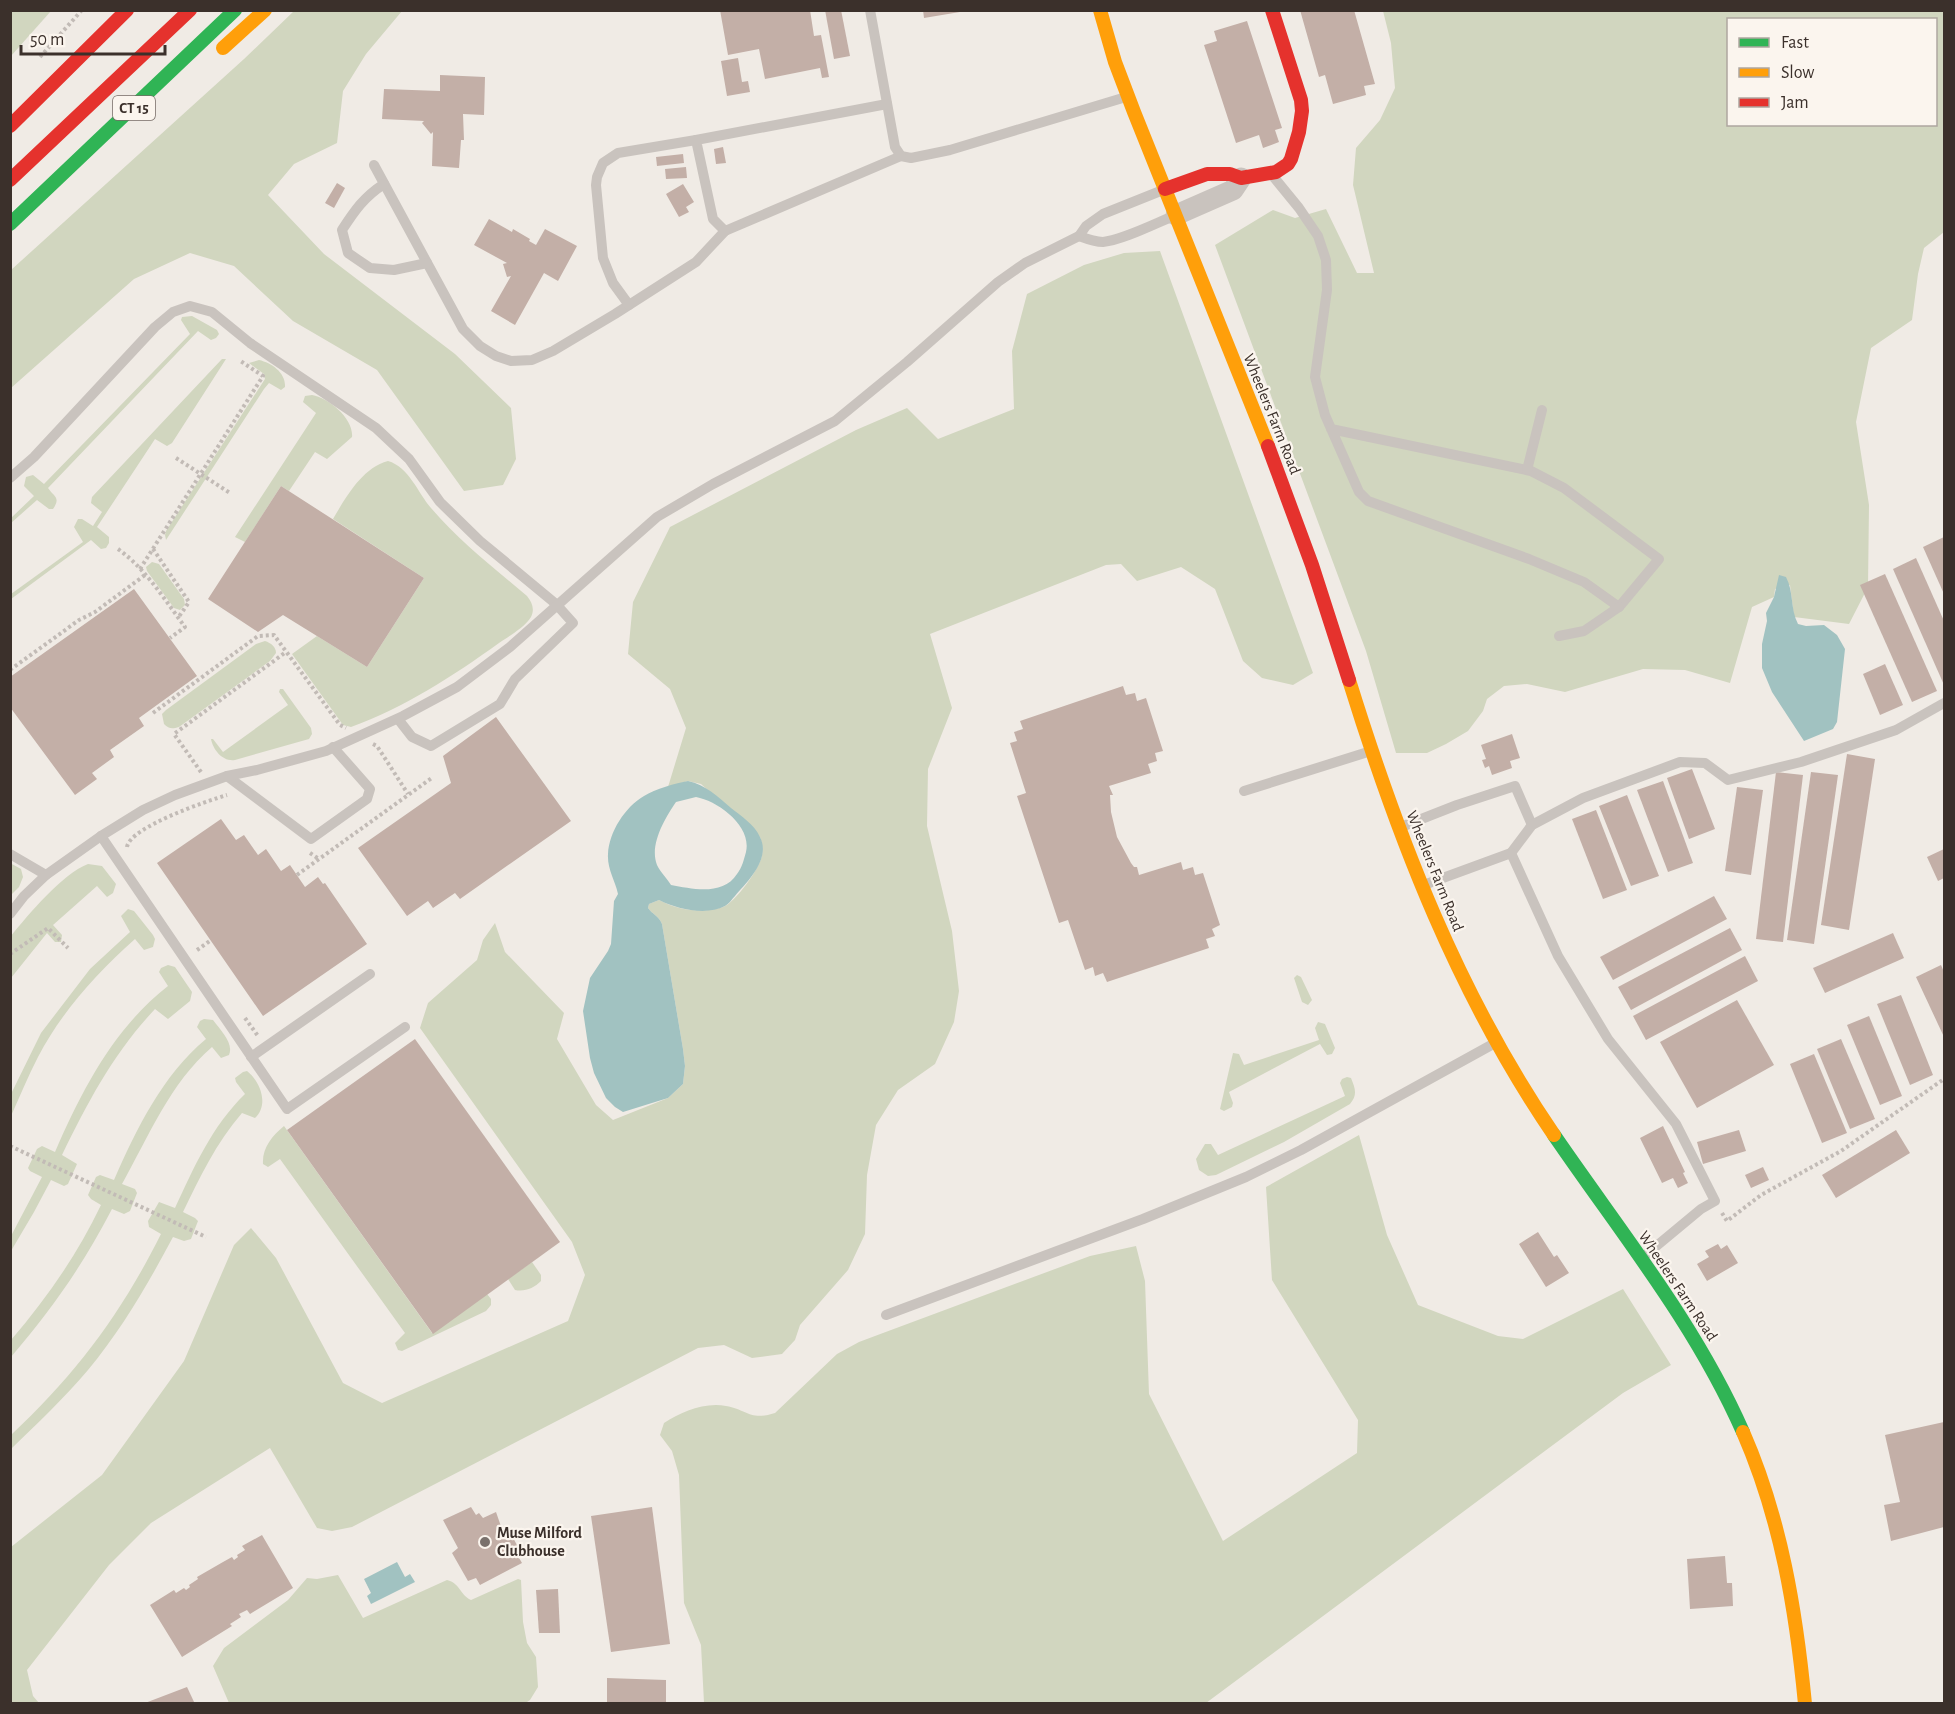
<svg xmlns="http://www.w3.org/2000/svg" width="1955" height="1714" viewBox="0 0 1955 1714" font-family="'Alegreya Sans',sans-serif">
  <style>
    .green { fill: #d1d6bf; fill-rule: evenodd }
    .water { fill: #a1c2c1; fill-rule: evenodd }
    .building { fill: #c3afa7 }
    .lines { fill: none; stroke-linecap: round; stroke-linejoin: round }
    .path { stroke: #c2bbb6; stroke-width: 4; stroke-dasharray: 3 3; stroke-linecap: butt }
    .lane { stroke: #c9c3be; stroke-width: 10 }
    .street { stroke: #c9c3be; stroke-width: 21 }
    .fast { stroke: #30b455; stroke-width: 14 }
    .slow { stroke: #ff9f0a; stroke-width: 14 }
    .jam { stroke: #e5322d; stroke-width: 14 }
    .poi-dot { fill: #7a716c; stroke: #fbf5ee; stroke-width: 2 }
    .labels { text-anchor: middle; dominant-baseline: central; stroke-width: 4.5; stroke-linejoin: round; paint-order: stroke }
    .shield { fill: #fbf5ee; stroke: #756b66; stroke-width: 1.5 }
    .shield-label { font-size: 15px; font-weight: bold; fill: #3b302b }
    .street-label { font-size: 16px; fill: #3b302b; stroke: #fbf5ee }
    .poi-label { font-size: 16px; font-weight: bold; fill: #3b302b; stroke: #fbf5ee; text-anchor: start }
  </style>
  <rect width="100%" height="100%" fill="#f0ebe5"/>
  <g class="green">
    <path d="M11,10l40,1 -40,45 -1,-45z"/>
    <path d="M294,11h108l-36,43 -23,37 -6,52 -43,21 -26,31 56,59 131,100 56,54 5,51 -13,26 -39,6 -87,-121 -84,-49 -59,-55 -44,-13 -56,26 -123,109v-118l233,-211z"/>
    <path d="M1383,11h561v221l-20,16 -6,26 -6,46 -41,28 -15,74 13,83 -1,82 -19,37 -55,-7 -4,-32 -15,4 -1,8 -22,10 -22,76 -45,-13 -42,-1 -78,23 -38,-8 -23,2 -17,13 -4,12 -15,20 -22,13 -19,9h-31l-30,-102 -151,-406 58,-35 22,8 31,-9 31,64h17l-21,-88 3,-37 24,-28 15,-32 -4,-45zM1728,20h208v104h-208z"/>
    <path d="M1160,251l153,422 -20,12 -31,-7 -19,-17 -28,-72 -34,-22 -44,14 -16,-17 -15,1 -176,69 22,74 -24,61 -1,57 25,105 7,60 -5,31 -19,42 -37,26 -22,35 -9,50 -2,59 -17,36 -48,55 -5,15 -13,14 -30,4 -28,-13 -26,3 -346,179 -20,4 -15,-3 -47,-80 -119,75 -42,42 -82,105 6,26 6,7 -28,1v-157l91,-72 82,-114 50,-116 17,-17 25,30 67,125 39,20 186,-82 17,-46 -13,-33 -152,-214 8,-25 49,-43 6,-20 12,-17 10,29 59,61 -7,26 39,66 17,15 55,-22 15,-14 2,-18 -2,-17 -21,-125c-3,-8 -10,-10 -14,-16l1,-4 10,-4c19,10 42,14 64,7 11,-3 38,-40 39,-52 1,-6 0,-12 -2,-18l-59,-53 -13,-3 -20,6 18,-59 -16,-39 -42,-35 5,-52 37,-75 186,-97 51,-22 31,31 76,-30 -2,-58 15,-57 57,-29 40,-12z"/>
    <path d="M192,316l25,14 2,4 -3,4 -5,2 -13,-9 -150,157c6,9 13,9 5,21h-4l-12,-9 -26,23v-5l23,-22 -10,-10 2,-9 7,-2 11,9 146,-150 -9,-14 1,-3z"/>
    <path d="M222,359h4l-54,84 -5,3 -12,-7 -58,88 12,10v6l-3,5 -5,1 -10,-9 -80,59v-5l72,-52 -9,-15 4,-8h4l11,7 9,-14 -11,-9 1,-6z"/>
    <path d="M259,360c13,3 27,13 26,27l-4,3 -12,-7 -5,6 -98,151 -1,-5 1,-4 99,-152 -1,-5 -15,-11z"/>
    <path d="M312,395c17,3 42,24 40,42l-25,22 -12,-7 -26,39 -8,-5 -36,56 -10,-5 81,-124 -13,-11 2,-6z"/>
    <path d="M388,461c21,6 30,32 43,47 28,33 63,60 96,88 5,6 8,13 4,21 -7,11 -22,19 -32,26 -46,33 -95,65 -148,84l-8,-2 -51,-71 25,-18 50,31 57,-89 -91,-59c13,-22 29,-51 55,-58z"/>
    <path d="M152,562l7,2 25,35 1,6 -5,5 -6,-2 -27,-37 -1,-4z"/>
    <path d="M265,641c6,2 11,6 11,12l-6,8 -91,66c-7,2 -10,2 -15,-3l-2,-10 4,-4 90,-66z"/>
    <path d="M280,689h3l28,39 1,6 -3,5 -74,21c-12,2 -22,-10 -24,-21h2l10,13 65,-47 -9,-13z"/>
    <path d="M10,863l11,6 2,8 -4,10 -8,8z"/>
    <path d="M88,864l14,2 14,18 -3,9 -6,4 -10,-11 -44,39 9,10 -1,7h-6l-8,-9 -36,45v-42c17,-21 51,-62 77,-72z"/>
    <path d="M128,909l6,2 19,24 2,4 -2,8 -9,3 -9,-11c-38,34 -73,72 -97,118 -10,19 -18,39 -27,59v-22l30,-61 49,-64 40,-37 -9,-16z"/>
    <path d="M168,965l7,2 17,25 -2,9 -22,18 -13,-10c-42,45 -66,91 -93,146l15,9 -9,20 -4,2 -13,-6 -17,32 -23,39v-15l31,-59 -12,-6 -2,-3 9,-19 5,-3 13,6c27,-62 59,-124 113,-166l-9,-14 2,-4z"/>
    <path d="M1297,975l4,2 11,23 -4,5 -6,-3 -8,-24z"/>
    <path d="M204,1019l9,1c8,11 21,23 16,35l-8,3 -9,-11c-42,36 -63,89 -90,137l13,5 2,4 -7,18 -6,3 -12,-5c-29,56 -60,100 -101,148v-17c36,-42 66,-85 90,-135l-10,-6 -3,-4 8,-18 4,-2 14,5c23,-52 48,-104 92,-141l-9,-12 3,-6z"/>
    <path d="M1318,1022l7,2 10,24 -3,6 -5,1 -7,-11 -91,48 4,11 -1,4 -8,4 -4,-2 13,-56 6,1 5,11 75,-25 -4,-12z"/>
    <path d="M247,1071c14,11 22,34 8,47l-13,-5c-26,30 -42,64 -59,99l12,6 3,3 -7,18 -7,2 -11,-4c-25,47 -51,92 -85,133 -24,28 -51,54 -77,79v-14c65,-61 110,-121 150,-201l-12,-7 -1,-6 11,-19 16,6c19,-41 37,-82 70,-114l-9,-12 -1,-4 8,-6z"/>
    <path d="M1347,1077l4,1c4,10 7,17 -1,26l-66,38 -68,33 -8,1 -9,-6 -3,-11 9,-15h6l7,11 127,-59 -5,-13 2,-4z"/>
    <path d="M284,1126l148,207 55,-39 4,5v6l-5,6 -84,40 -4,-1 -3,-7 10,-10 -125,-174 -12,8 -5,-3c-1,-16 9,-28 21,-38z"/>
    <path d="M1359,1135l28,100 31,70 80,31 25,3 100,-50 48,76 -48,28 -417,310h-502l-3,-58 -17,-42 -5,-128 -7,-24 -12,-16 4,-12c17,-11 40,-21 62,-17 22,4 24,15 49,7l62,-59 22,-12 24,-9 207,-77 46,-10 9,35 4,113 74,147 134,-88 1,-33 -86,-140 -6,-93z"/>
    <path d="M532,1262l9,13v6c-7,7 -16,11 -26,9l-7,-11z"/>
    <path d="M338,1575l25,43 84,-38c13,3 13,15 24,20l47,-21 3,1 2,42 4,21 9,14 2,30 -8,13 -6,4 -295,-1 -16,-37 11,-18 64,-48 19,-22 10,1z"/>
  </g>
  <g class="water">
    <path d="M1779,575l7,2c8,15 4,32 12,47l8,2 18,-1 13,10 8,14 -8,73 -4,7 -29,12 -32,-49 -10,-24v-24l5,-23 -1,-8 8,-16z"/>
    <path d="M688,781c18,4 29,15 43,27 10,8 23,16 29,29 11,22 -12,44 -25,59 -3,3 -6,8 -10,10 -19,10 -48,3 -66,-6l-10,4 -1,4c4,6 11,8 14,16l21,125 2,17 -2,18 -15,14 -45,14 -8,-5 -9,-9 -12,-25 -4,-15 -7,-47 7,-33 18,-27 3,-7 3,-43 4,-7c-3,-14 -11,-25 -10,-40 1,-22 17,-47 36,-58 11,-7 32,-13 44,-15zM696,797c22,4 56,29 50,55 -2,7 -4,16 -9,22 -14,22 -44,15 -66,11 -4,-7 -11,-13 -14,-20 -8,-20 8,-47 19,-63z"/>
    <path d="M397,1562l8,15 5,-3 5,8 -44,22 -4,-8 4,-3 -7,-14z"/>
  </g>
  <g class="building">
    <path d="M720,10h90l4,26 7,-1 8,42 -7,1 -2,-10 -55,11 -6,-30 -31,6z"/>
    <path d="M825,10h16l9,46 -16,3z"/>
    <path d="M923,10h37v2l-36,6z"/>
    <path d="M1300,10h54l21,74 -11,2 2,9 -33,9 -8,-29 -6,2z"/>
    <path d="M1247,21l35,107 -7,2 4,12 -16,6 -4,-13 -23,8 -32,-98 13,-4 -3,-10z"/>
    <path d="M738,58l4,24 6,-1 2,11 -23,4 -6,-35z"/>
    <path d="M440,75l45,2 -1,38 -21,-1 1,26h-3l-2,28 -27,-2 1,-34 -2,2 -9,-11 2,-2 -42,-2 2,-30 56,2z"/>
    <path d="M723,147l3,16 -10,1 -2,-15z"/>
    <path d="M683,154l1,9 -27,3 -1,-9z"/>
    <path d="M686,167l1,11 -21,1 -1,-10z"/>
    <path d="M337,183l8,5 -11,20 -9,-5z"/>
    <path d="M683,184l11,18 -8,5 3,5 -10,5 -13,-23z"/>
    <path d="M489,219l23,13 1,-3 17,10 -1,2 7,4 9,-16 32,17 -19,35 -14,-8 -29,52 -24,-14 20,-35 -4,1 -4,-13 4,-1 -33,-18z"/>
    <path d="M281,486l143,92 -57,89 -84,-52 -25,17 -50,-33z"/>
    <path d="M1944,537v57l-21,-47z"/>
    <path d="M1916,558l28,63v64l-51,-116z"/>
    <path d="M1885,574l52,117 -25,11 -52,-117z"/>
    <path d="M134,589l63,87 -58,42 5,8 -34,24 4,7 -22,16 5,6 -22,16 -65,-88v-30z"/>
    <path d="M1885,664l18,41 -23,10 -17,-41z"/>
    <path d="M1123,686l3,9 9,-2 2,8 9,-3 17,53 -8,2 2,8 -9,3 3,9 -42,13 4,9h-3l1,17 6,25 14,26 3,4h3l2,8 42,-13 2,8 10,-3 2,8 8,-2 17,52 -8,4 3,7 -9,3 3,9 -102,34 -4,-9 -8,3 -2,-9 -8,3 -17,-50 -9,3 -42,-127 9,-3 -16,-50 7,-2 -3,-9 9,-3 -3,-8z"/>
    <path d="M496,717l75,104 -111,78 -5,-6 -22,15 -5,-7 -21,15 -49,-68 93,-65 -8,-27z"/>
    <path d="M1512,734l8,24 -10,3 2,7 -20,7 -3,-9 -4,2 -3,-8 4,-1 -5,-14z"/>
    <path d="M1847,754l28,5 -26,171 -28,-5z"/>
    <path d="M1692,769l23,60 -26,10 -22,-61z"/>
    <path d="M1776,772l27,3 -20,167 -27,-3z"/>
    <path d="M1811,772l27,3 -24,169 -27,-4z"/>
    <path d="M1663,781l30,82 -25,9 -31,-82z"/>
    <path d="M1737,787l26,3 -12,85 -26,-4z"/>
    <path d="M1627,795l32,81 -28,10 -32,-80z"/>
    <path d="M1596,810l31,80 -24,9 -31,-80z"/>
    <path d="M221,819l15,21 8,-5 14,20 8,-6 15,22 9,-6 15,22 13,-10 5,7 2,-1 42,61 -104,72 -106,-153z"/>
    <path d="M1944,849v29l-6,3 -11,-24z"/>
    <path d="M1714,896l13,23 -114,61 -13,-23z"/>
    <path d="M1730,928l12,22 -111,60 -13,-23z"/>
    <path d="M1893,933l11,25 -79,35 -12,-25z"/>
    <path d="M1745,956l13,25 -112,59 -13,-24z"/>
    <path d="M1941,965l3,7v65l-28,-60z"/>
    <path d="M1901,995l32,80 -23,10 -33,-81z"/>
    <path d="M1737,1000l37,65 -77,43 -37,-66z"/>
    <path d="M1869,1016l33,80 -22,9 -33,-80z"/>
    <path d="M415,1039l145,203 -127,92 -146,-204z"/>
    <path d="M1841,1039l34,80 -25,10 -33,-80z"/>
    <path d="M1814,1054l33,79 -25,10 -32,-79z"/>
    <path d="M1663,1126l22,46 -2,1 5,10 -10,5 -5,-10 -11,5 -22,-45z"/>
    <path d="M1739,1130l7,21 -43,13 -6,-22z"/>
    <path d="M1896,1130l14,23 -74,45 -14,-23z"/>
    <path d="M1763,1167l6,13 -18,8 -6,-13z"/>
    <path d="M1538,1232l16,25 3,-2 12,18 -23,14 -27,-43z"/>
    <path d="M1718,1244l3,5 6,-4 11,18 -31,18 -10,-17 12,-7 -4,-6z"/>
    <path d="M1944,1422v105l-53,14 -7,-36 16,-3 -15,-67z"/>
    <path d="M471,1507l5,8 3,-2 4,5 13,-6 8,23 6,-3 9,17 -4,2 7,12 -42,22 -4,-7 -8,3 -16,-28 6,-5 -15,-28z"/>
    <path d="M652,1507l18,137 -59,8 -20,-136z"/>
    <path d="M262,1535l31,53 -43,26 -3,-4 -8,4 2,3 -11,7 2,2 -50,31 -32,-52 24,-15 2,3 8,-5 2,2 4,-3 -1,-2 9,-6 -1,-2 26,-15 9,-5 2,3 4,-3 -1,-2 8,-5 -3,-4z"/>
    <path d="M1725,1556l2,27h5l1,23 -43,3 -3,-50z"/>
    <path d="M558,1589l2,44h-21l-3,-43z"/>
    <path d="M607,1678l59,2v24h-59z"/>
    <path d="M187,1687l8,17h-50v-1z"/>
  </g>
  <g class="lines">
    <g class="path">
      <path d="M40,57l42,-47"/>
      <path d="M176,458l54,35"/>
      <path d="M118,549c27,19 47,51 67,78l-15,11"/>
      <path d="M153,549l36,53 -11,16"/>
      <path d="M140,569l123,-193 -24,-16"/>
      <path d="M10,670l69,-50 16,-8 50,-37"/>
      <path d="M153,713l105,-77 16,-1 66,90 6,3"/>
      <path d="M373,744l4,2 31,48"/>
      <path d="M201,772l-27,-38 112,-82"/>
      <path d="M127,847c3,-20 80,-46 100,-52"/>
      <path d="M310,853l9,6"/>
      <path d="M297,875l136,-98"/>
      <path d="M197,950l14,-10"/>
      <path d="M10,954l38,-26 20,20"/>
      <path d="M245,1018l13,18"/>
      <path d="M10,1146l196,91"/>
      <path d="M1722,1213l5,8 34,-26 80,-44 103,-72"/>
    </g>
    <g class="lane">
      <path d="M870,10l25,137 6,9 10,2 39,-8 176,-53"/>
      <path d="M887,104l-191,36 17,79 12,12 176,-75"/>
      <path d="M374,165l89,164 17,17 16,10 15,5 21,-1 21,-9 62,-37 81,-52 29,-31"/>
      <path d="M1272,175l27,33 19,28 8,24 1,30 -12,87 10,38 34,77 9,9 161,58 55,23 35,25 40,-48 -95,-71 -33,-17 -200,-42"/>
      <path d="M384,184c-20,13 -29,26 -42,46l6,23 22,15 24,2 33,-7"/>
      <path d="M1079,236c8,3 16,6 24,6 20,-2 53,-19 73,-27"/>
      <path d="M629,305l-16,-22 -10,-25 -7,-73 1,-8 6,-14 15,-10 78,-13"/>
      <path d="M1527,470l15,-60"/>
      <path d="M10,478l24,-21 121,-130 18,-15 17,-6 22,6 38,31 126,85 33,31 31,43 40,39 76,63 17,19 -58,56 -15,25 -69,42 -19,-9 -14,-18"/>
      <path d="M1559,636l25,-5 35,-24"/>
      <path d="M227,776l84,63 56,-40 3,-10 -37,-42"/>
      <path d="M1244,791l127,-40"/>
      <path d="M1401,827l56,-22 58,-19 17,39"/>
      <path d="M101,836l186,273 118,-82"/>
      <path d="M1511,853l21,-28 51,-27 97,-36 25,1 23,17 73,-18 95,-32 48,-27"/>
      <path d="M10,854l36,21"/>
      <path d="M1421,886l90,-33 47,103 50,83 68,85 39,77 -14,8 -59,49"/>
      <path d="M10,914l14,-18 22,-21 55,-39 42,-26 32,-15 52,-19 30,-6 69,-19 77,-35 54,-29 53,-40 147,-130 56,-33 122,-63 72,-59 91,-80 27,-19 54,-27 7,-10 17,-12 60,-24"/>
      <path d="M251,1057l119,-83"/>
      <path d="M886,1315l257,-96 103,-42 55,-27 194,-107"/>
    </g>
    <path class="street" d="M1176,215l57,-25 8,-12"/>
    <g class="fast">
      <path d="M10,224l225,-214"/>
      <path d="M1554,1135c67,98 141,188 189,297"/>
    </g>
    <g class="slow">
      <path d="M1100,10l15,52 19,50 134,334"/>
      <path d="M223,48l42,-38"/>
      <path d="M1349,680c50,161 110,316 205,455"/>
      <path d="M1743,1432c38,87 53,178 62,272"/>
    </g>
    <g class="jam">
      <path d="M10,126l117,-116"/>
      <path d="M10,180l180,-170"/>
      <path d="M1165,189l42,-15h23l11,4 35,-6 12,-8 3,-5 8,-27 3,-21 -1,-11 -29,-90"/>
      <path d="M1268,446l44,119 37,115"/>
    </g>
  </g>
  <circle class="poi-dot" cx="485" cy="1542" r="6"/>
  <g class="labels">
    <rect class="shield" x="113" y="96" width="42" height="24" rx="4.5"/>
    <g class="shield-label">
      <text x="134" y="108">CT 15</text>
    </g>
    <g class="street-label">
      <text transform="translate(1272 414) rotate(68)">Wheelers Farm Road</text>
      <text transform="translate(1435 871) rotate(68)">Wheelers Farm Road</text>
      <text transform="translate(1678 1286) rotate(56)">Wheelers Farm Road</text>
    </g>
    <g class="poi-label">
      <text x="497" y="1533">Muse Milford<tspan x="497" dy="18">Clubhouse</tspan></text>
    </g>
  </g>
  <rect width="1955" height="1714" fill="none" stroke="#3b302b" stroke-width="24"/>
  <rect x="1727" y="18" width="210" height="108" fill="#fbf5ee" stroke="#aea6a0" stroke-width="1.5"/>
  <rect x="1739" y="38" width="30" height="9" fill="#30b455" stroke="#aea6a0" stroke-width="1.5"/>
  <text x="1781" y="48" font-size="18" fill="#3b302b">Fast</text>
  <rect x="1739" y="68" width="30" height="9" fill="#ff9f0a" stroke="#aea6a0" stroke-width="1.5"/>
  <text x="1781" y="78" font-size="18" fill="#3b302b">Slow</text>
  <rect x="1739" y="98" width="30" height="9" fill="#e5322d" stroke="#aea6a0" stroke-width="1.5"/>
  <text x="1781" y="108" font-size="18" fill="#3b302b">Jam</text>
  <path d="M21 45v9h144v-9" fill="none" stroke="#3b302b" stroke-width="3"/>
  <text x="30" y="45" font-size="18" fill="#3b302b" stroke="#fbf5ee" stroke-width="4.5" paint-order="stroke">50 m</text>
</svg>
